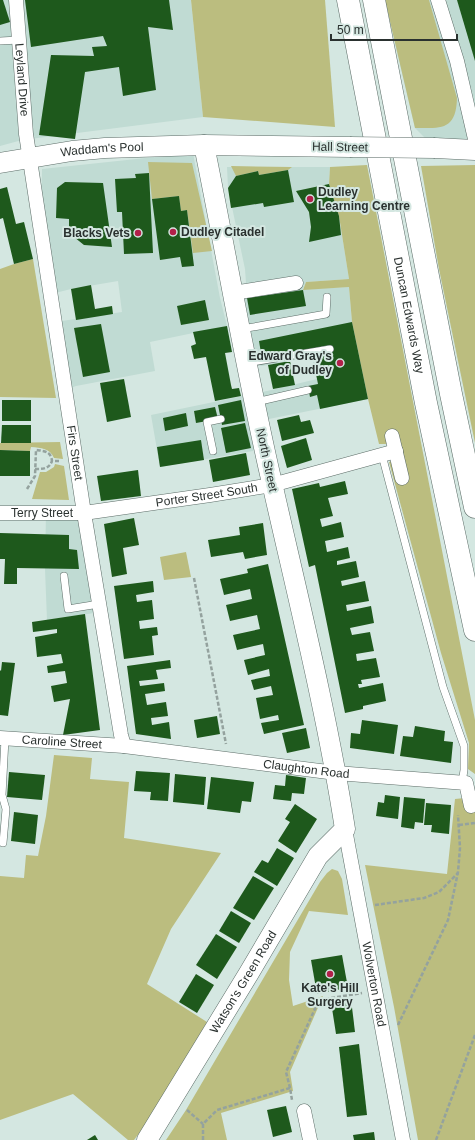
<svg xmlns="http://www.w3.org/2000/svg" width="475" height="1140" viewBox="0 0 475 1140" font-family="Arial,sans-serif">
  <style>
    .built { fill: #c0dbd3 }
    .green { fill: #bbbd7f }
    .building { fill: #1e591c }
    .lines { fill: none; stroke-linecap: round; stroke-linejoin: round }
    .lane-casing { stroke: #5d6d68; stroke-width: 8 }
    .street-casing { stroke: #5d6d68; stroke-width: 15 }
    .secondary-casing { stroke: #5d6d68; stroke-width: 21 }
    .highway-casing { stroke: #5d6d68; stroke-width: 23 }
    .path { stroke: #94a29e; stroke-width: 2.5; stroke-dasharray: 4 2; stroke-linecap: butt }
    .lane { stroke: #fff; stroke-width: 7 }
    .street { stroke: #fff; stroke-width: 14 }
    .secondary { stroke: #fff; stroke-width: 20 }
    .highway { stroke: #fff; stroke-width: 22 }
    .secondary-bridge-casing { stroke: #5d6d68; stroke-width: 21; stroke-linecap: butt }
    .secondary-bridge { stroke: #fff; stroke-width: 20 }
    .poi-dot { fill: #b22049; stroke: #d4e7e1; stroke-width: 1.5 }
    .labels { text-anchor: middle; dominant-baseline: central; stroke-width: 4; stroke-linejoin: round; paint-order: stroke }
    .street-label { font-size: 12px; fill: #2a312f; stroke: #d4e7e1 }
    .poi-label { font-size: 12px; font-weight: bold; fill: #2a312f; stroke: #d4e7e1; text-anchor: start }
  </style>
  <rect width="100%" height="100%" fill="#d4e7e1"/>
  <g class="built">
    <path d="M0,0h191l12,117 -181,23 -22,6z"/>
    <path d="M385,0h90v150l-40,-2 -20,-20z"/>
    <path d="M193,153l27,145 7,28 -77,16 5,29 -79,15 -11,4 -10,-68 67,-10 -4,-31 -47,8 -20,5 -10,-64 1,-61z"/>
    <path d="M227,167h103l-1,17 10,32 10,63 -43,3 -3,7 46,-2 3,35 16,77 -109,22 -3,28 -3,2 -93,16 -9,-52 116,-24 50,-12 -5,-22 -50,9 -15,-3 -13,-62 13,-3 -2,-29 -17,-81z"/>
    <path d="M46,513h38l17,99 -54,8 -2,-51z"/>
  </g>
  <g class="green">
    <path d="M191,0h134l10,127 -132,-10z"/>
    <path d="M385,0h44l28,98c-1,33 -16,30 -42,30z"/>
    <path d="M148,162l44,1 20,88 -19,2 -6,-43 -6,1 -2,-15 -27,3z"/>
    <path d="M367,165l108,555v54l-7,-5 1,-26 -28,-90 -52,-191 4,-1 -4,-17h-10l-11,-45 -16,-77 -3,-35 -46,3 3,-8 43,-3 -10,-63 -10,-32 1,-17z"/>
    <path d="M475,165v278l-36,-174 -18,-103z"/>
    <path d="M231,166l61,1 -4,3 -29,5 -1,-4 -22,5z"/>
    <path d="M33,259l23,139 -56,-1v-128l14,-5z"/>
    <path d="M60,442l3,17 -9,-1c-4,-10 -13,-10 -23,-11l-1,4 -30,-1v-7z"/>
    <path d="M55,464l9,2 5,34 -37,-1 8,-27h6l8,-5z"/>
    <path d="M186,552l5,25 -27,3 -4,-23z"/>
    <path d="M54,755l38,3 -2,21 39,3 -5,56 97,15 -50,76 -24,55 60,38 -53,91 -20,27h-6l-55,-46 -73,26v-244l24,2 2,-23 12,1 8,-40z"/>
    <path d="M465,798l10,10v332h-57l-24,-133 -29,-142 82,9 8,-75z"/>
    <path d="M332,869l6,2 4,8 6,36 -39,-4 -19,41 -1,28 4,26 30,-10 -33,76 3,19 -72,22 6,27h-61l20,-30 134,-228 7,-9z"/>
  </g>
  <g class="building">
    <path d="M0,0h3l7,22 -10,3z"/>
    <path d="M25,0h144l4,30 -25,-3 8,63 -33,6 -4,-29 -34,5 -10,67 -36,-4 12,-80 43,1 -2,-9 15,-1 -4,-10 -72,11z"/>
    <path d="M457,0h18v61z"/>
    <path d="M288,170l6,32 -30,5 -1,-4 -32,5 -3,-20 8,-12 22,-5 1,4z"/>
    <path d="M149,173l4,80 -29,1 -2,-42h-5l-2,-33 21,-1 -1,-4z"/>
    <path d="M65,182l38,1 9,64 -28,-2 -15,-12v-14l-13,-1 1,-30z"/>
    <path d="M329,184l10,32 2,19 -32,7 2,-15 -2,-15 -13,-21z"/>
    <path d="M7,187l9,37 8,-2 9,37 -19,5 -11,-46 -3,1v-30z"/>
    <path d="M179,196l2,15 6,-1 7,56 -12,1 -2,-10 -20,3 -8,-61z"/>
    <path d="M91,285l4,24 17,-3 1,8 -37,6 -5,-31z"/>
    <path d="M303,290l3,16 -56,9 -3,-17z"/>
    <path d="M205,300l4,20 -28,5 -4,-19z"/>
    <path d="M352,322l16,77 -48,10 -3,-14 -7,2 -2,-11 10,-2 -3,-15 6,-1 -2,-11 12,-3 -1,-9 -68,14 -3,-18z"/>
    <path d="M101,324l9,48 -27,5 -9,-49z"/>
    <path d="M227,326l5,26 -7,1 6,32 1,4 7,-1 2,8 -26,5 -9,-44 -12,2 -3,-13 5,-2 -3,-12z"/>
    <path d="M290,361l5,24 -22,4 -5,-24z"/>
    <path d="M124,379l7,38 -24,5 -7,-39z"/>
    <rect x="2" y="400" width="29" height="21"/>
    <path d="M241,400l4,21 -23,4 -4,-20z"/>
    <path d="M215,407l3,12 -22,4 -2,-12z"/>
    <path d="M186,413l2,13 -23,5 -2,-13z"/>
    <path d="M299,415l2,7 9,-2 4,13 -32,8 -5,-21z"/>
    <path d="M245,423l6,25 -25,5 -5,-25z"/>
    <path d="M2,425h29v18h-30z"/>
    <path d="M306,438l6,22 -25,8 -6,-22z"/>
    <path d="M201,440l3,20 -44,7 -3,-20z"/>
    <path d="M0,450l30,1v25h-30z"/>
    <path d="M246,453l4,22 -37,7 -4,-22z"/>
    <path d="M138,470l3,26 -40,5 -4,-25z"/>
    <path d="M345,481l3,13 -20,4 5,18 -13,3 2,8 19,-5 3,15 -19,4 2,11 21,-5 2,11 -13,3v4l19,-4 3,16 -18,4 1,5 23,-5 4,20 -23,4 1,6 24,-5 3,17 -24,5 2,7 18,-3 4,19 -18,3 1,7 19,-3 4,19 -19,3 1,4h-4l1,4 24,-5 3,18 -23,5v3l-18,4 -30,-148 -6,2 -17,-78 27,-6 1,4z"/>
    <path d="M134,518l5,27 -16,3 4,26 -15,3 -8,-53z"/>
    <path d="M263,523l4,32 -22,4 -2,-7 -32,5 -3,-17 32,-5 -1,-8z"/>
    <path d="M0,533l69,2v14l8,1 2,19 -62,-1v16h-13l1,-25h-5z"/>
    <path d="M268,564l36,161 -40,9 -3,-11 18,-3 -1,-5 -18,4 -4,-21 17,-3 -2,-9 -17,4 -3,-10 19,-4 -1,-7 -21,6 -4,-15 21,-5 -2,-11 -26,6 -4,-15 27,-6 -3,-14 -27,6 -4,-16 26,-6 -2,-10 -26,6 -4,-16 28,-6 -1,-4z"/>
    <path d="M153,581l1,11 -18,3 1,7 15,-2 2,19 -15,2 1,8 17,-2 1,8 -6,1 2,19 -30,4 -10,-73z"/>
    <path d="M85,614l15,116 -37,5 7,-36 -16,3 -3,-16 16,-3 -2,-12 -17,2 -1,-7 16,-3 -2,-9 -24,3 -2,-20 22,-4v-4l-24,3 -1,-10z"/>
    <path d="M170,660l1,8 -15,2 2,9 -19,2 1,5 24,-3 1,8 -20,3 2,11 19,-3 2,14 -17,2 1,7 17,-3 2,17 -35,-5 -9,-68z"/>
    <path d="M2,662l13,1 -7,53 -8,-1v-45l1,1z"/>
    <path d="M217,716l3,18 -23,4 -3,-18z"/>
    <path d="M362,720l36,5 -4,29 -44,-6 1,-15 9,1z"/>
    <path d="M415,726l30,5 -1,10 9,1 -2,21 -51,-7 3,-20 10,1z"/>
    <path d="M306,728l4,20 -23,5 -5,-20z"/>
    <path d="M136,771l34,2 -2,28 -18,-1 1,-8 -17,-1z"/>
    <path d="M9,772l36,3 -3,25 -35,-3z"/>
    <path d="M175,774l31,3 -2,28 -31,-3z"/>
    <path d="M286,775l20,3 -2,16 -12,-1 -1,8 -18,-2 2,-14 10,1z"/>
    <path d="M211,777l43,5 -3,20 -9,-1 -2,12 -33,-4z"/>
    <path d="M385,795l15,2 -2,22 -22,-3 2,-14 6,1z"/>
    <path d="M404,797l21,2 -2,24 -8,-1 -1,7 -13,-2z"/>
    <path d="M426,803l25,2 -2,29 -18,-2 1,-7h-8z"/>
    <path d="M295,804l22,15 -21,34 -18,-12 12,-19 -5,-3z"/>
    <path d="M14,812l24,3 -3,29 -24,-3z"/>
    <path d="M277,848l17,10 -17,28 -23,-14 8,-12 6,3z"/>
    <path d="M253,876l21,12 -20,32 -21,-12z"/>
    <path d="M231,911l20,12 -12,20 -20,-12z"/>
    <path d="M216,934l21,13 -20,32 -21,-14z"/>
    <path d="M342,955l6,33 -31,6 -6,-34z"/>
    <path d="M196,974l18,11 -17,28 -18,-11z"/>
    <path d="M351,999l4,33 -19,2 -5,-32z"/>
    <path d="M359,1044l8,71 -20,2 -8,-70z"/>
    <path d="M286,1106l6,26 -19,5 -6,-27z"/>
    <path d="M374,1132l1,8h-21l-1,-5z"/>
    <path d="M95,1135l3,5h-11z"/>
  </g>
  <g class="lines">
    <defs>
      <g id="lane">
        <path d="M0,41l19,-1"/>
        <path d="M242,329l84,-15 1,-17"/>
        <path d="M247,363l83,-14"/>
        <path d="M256,402l52,-12"/>
        <path d="M213,451l-6,-29 14,-3"/>
        <path d="M382,455l61,232 21,59v24l-2,13"/>
        <path d="M64,576l4,33 31,-5"/>
        <path d="M3,843l3,-34 -4,-14 3,-56"/>
      </g>
      <g id="street">
        <path id="s1" d="M16,0l10,134 58,379 37,222 3,11"/>
        <path d="M438,0l19,61 18,78"/>
        <path d="M233,293l63,-10"/>
        <path d="M392,436l10,42"/>
        <path id="s2" d="M0,513h84l126,-18 62,-10 124,-34"/>
        <path id="s3" d="M0,738l124,8 212,27 130,10 5,23"/>
        <path id="s4" d="M345,829l58,311"/>
        <path d="M304,1111l6,29"/>
      </g>
      <g id="secondary">
        <path d="M435,148l40,2"/>
        <path id="s5" d="M0,163l72,-12 33,-3 99,-3 146,2"/>
        <path id="s6" d="M147,1140l102,-167 69,-117 27,-27c-18,-116 -47,-231 -73,-346 -26,-112 -45,-225 -68,-338"/>
      </g>
      <g id="highway">
        <path id="s7" d="M348,0l78,403 49,227"/>
        <path d="M374,0l77,394 24,113"/>
      </g>
    </defs>
    <use href="#lane" class="lane-casing"/>
    <use href="#street" class="street-casing"/>
    <use href="#secondary" class="secondary-casing"/>
    <use href="#highway" class="highway-casing"/>
    <g class="path">
      <path d="M35,469c8,0 14,0 17,-8"/>
      <path d="M27,489l8,-13 1,-26c8,1 15,1 16,11h8"/>
      <path d="M194,578l32,166"/>
      <path d="M459,825l16,-2"/>
      <path d="M375,905l49,-7 15,-6 19,-19"/>
      <path d="M398,1025l50,-105 10,-48 2,-24 -2,-33"/>
      <path d="M290,1088l-4,-16 33,-72 43,-7"/>
      <path d="M187,1110l16,14"/>
      <path d="M203,1140v-16l14,-14 73,-22 2,12"/>
      <path d="M436,1140l39,-105"/>
    </g>
    <use href="#lane" class="lane"/>
    <use href="#street" class="street"/>
    <use href="#secondary" class="secondary"/>
    <use href="#highway" class="highway"/>
    <defs>
      <path id="secondary-bridge" d="M350,147l85,1"/>
    </defs>
    <use href="#secondary-bridge" class="secondary-bridge-casing"/>
    <use href="#secondary-bridge" class="secondary-bridge"/>
  </g>
  <g class="poi-dot">
    <circle cx="310" cy="199" r="4"/>
    <circle cx="173" cy="232" r="4"/>
    <circle cx="138" cy="233" r="4"/>
    <circle cx="340" cy="363" r="4"/>
    <circle cx="330" cy="974" r="4"/>
  </g>
  <g class="labels">
    <g class="street-label">
      <text stroke="none"><textPath href="#s1" startOffset="80">Leyland Drive</textPath></text>
      <text transform="translate(340 147) rotate(1)">Hall Street</text>
      <text stroke="none"><textPath href="#s5" startOffset="103">Waddam's Pool</textPath></text>
      <text stroke="none"><textPath href="#s7" startOffset="321">Duncan Edwards Way</textPath></text>
      <text stroke="none"><textPath href="#s1" startOffset="457">Firs Street</textPath></text>
      <text transform="translate(267 460) rotate(78)">North Street</text>
      <text stroke="none"><textPath href="#s2" startOffset="208">Porter Street South</textPath></text>
      <text stroke="none"><textPath href="#s2" startOffset="42">Terry Street</textPath></text>
      <text stroke="none"><textPath href="#s3" startOffset="62">Caroline Street</textPath></text>
      <text stroke="none"><textPath href="#s3" startOffset="308">Claughton Road</textPath></text>
      <text stroke="none"><textPath href="#s6" startOffset="185">Watson's Green Road</textPath></text>
      <text stroke="none"><textPath href="#s4" startOffset="158">Wolverton Road</textPath></text>
    </g>
    <g class="poi-label">
      <text x="318" y="192">Dudley<tspan x="318" dy="14">Learning Centre</tspan></text>
      <text x="181" y="232">Dudley Citadel</text>
      <text x="130" y="233" text-anchor="end">Blacks Vets</text>
      <text x="332" y="356" text-anchor="end">Edward Gray's<tspan x="332" dy="14">of Dudley</tspan></text>
      <text x="330" y="988" text-anchor="middle">Kate's Hill<tspan x="330" dy="14">Surgery</tspan></text>
    </g>
  </g>
  <path d="M331 34v6h126v-6" fill="none" stroke="#2a312f" stroke-width="2"/>
  <text x="337" y="34" font-size="12" fill="#2a312f" stroke="#d4e7e1" stroke-width="3" paint-order="stroke">50 m</text>
</svg>
